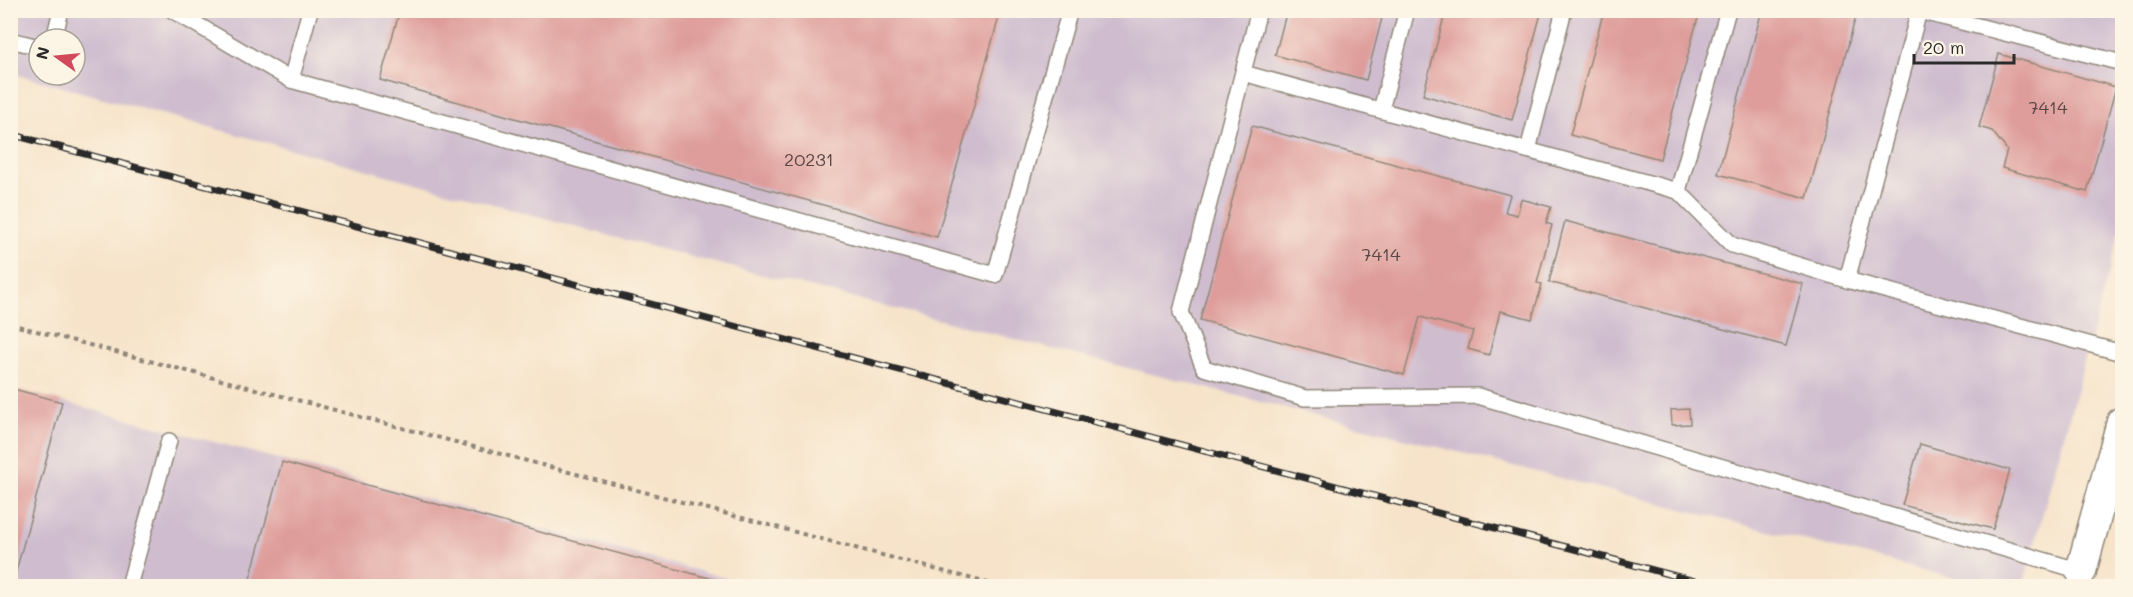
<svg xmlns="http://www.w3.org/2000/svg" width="2133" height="597" viewBox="0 0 2133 597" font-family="Mali,sans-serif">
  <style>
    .industrial { fill: #cfbdcf; fill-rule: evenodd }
    .building { fill: #de9c9a }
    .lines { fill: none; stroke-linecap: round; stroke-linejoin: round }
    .service-casing { stroke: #90877a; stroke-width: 18 }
    .minor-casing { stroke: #90877a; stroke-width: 33 }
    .path { stroke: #90877a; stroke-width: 4; stroke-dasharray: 4.5 4.5; stroke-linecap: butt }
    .service { stroke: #fff; stroke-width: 15 }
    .minor { stroke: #fff; stroke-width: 30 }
    .rail-casing { stroke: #2b2b2b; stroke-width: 7 }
    .rail { stroke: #fcf5e5; stroke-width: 4.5; stroke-dasharray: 14; stroke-linecap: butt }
    .labels { text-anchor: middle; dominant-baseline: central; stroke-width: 6; stroke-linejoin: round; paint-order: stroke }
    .number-label { font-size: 18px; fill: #584747 }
  </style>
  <rect width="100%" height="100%" fill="#fcf5e5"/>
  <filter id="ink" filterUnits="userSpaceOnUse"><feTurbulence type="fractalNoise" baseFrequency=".0167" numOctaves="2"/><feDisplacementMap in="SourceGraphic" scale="12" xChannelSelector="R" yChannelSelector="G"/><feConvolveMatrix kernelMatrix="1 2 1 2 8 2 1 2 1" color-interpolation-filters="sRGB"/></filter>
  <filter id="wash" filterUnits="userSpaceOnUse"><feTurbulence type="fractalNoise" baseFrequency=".008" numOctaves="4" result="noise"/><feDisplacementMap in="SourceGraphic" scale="24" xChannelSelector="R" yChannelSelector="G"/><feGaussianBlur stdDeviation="1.35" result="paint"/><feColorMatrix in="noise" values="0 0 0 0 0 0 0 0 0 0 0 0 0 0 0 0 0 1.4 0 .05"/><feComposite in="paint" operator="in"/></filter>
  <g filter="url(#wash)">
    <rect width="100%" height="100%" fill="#f6e3c9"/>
    <g class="industrial">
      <path d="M10,11h2112v213l-99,362h-38l-1360,-346 -614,-167zM39,39h36v36h-36z"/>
      <path d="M11,388l745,198h-745z"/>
    </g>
    <g id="blocks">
      <g class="building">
        <path d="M400,10h601l-64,227 -557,-157z"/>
        <path d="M1287,10h97l-18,70 -91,-25z"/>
        <path d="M1446,10h96l-30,110 -89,-25z"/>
        <path d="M1604,10h96l-40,149 -90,-24z"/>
        <path d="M1762,10h88l7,2 -50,186 -89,-24z"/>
        <path d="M1999,54l117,33 -29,105 -85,-24 5,-18 -15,-19 -13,-4z"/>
        <path d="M1252,126l258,69 -5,17 12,3 4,-16 30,8 -5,16 6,2 -15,58 5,1 -10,35 -32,-8 -11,44 -21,-6 5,-18 -53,-14 -16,58 -204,-55z"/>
        <path d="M1565,221l238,63 -17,62 -237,-64z"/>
        <path d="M10,388l52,14 -50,184h-2z"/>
        <path d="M1689,409l1,15 -18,1 -1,-15z"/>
        <path d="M1920,444l90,26 -17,59 -91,-24z"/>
        <path d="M282,462l442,120 -1,4h-475z"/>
      </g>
    </g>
  </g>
  <g filter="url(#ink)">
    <use href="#blocks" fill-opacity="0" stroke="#90877a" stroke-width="1.5"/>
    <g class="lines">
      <defs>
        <g id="service">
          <path d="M172,10l119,70"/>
          <path d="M310,10l-19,70 704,195 75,-265"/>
          <path d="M1259,10l-78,302 23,56 101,30 173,-2 603,175"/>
          <path d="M1728,10l-50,181 54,54 115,35"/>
          <path d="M54,39l7,-29"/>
          <path d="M10,40l29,7"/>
          <path d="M2122,63l-203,-52 -72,269 275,73"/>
          <path d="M1243,73l435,118"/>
          <path d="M1381,110l26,-100"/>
          <path d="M1528,150l36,-140"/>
          <path d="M129,586l40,-145"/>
        </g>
        <path id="minor" d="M2081,571l41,-149"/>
      </defs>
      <use href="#service" class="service-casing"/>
      <use href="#minor" class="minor-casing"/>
      <path class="path" d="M10,324l989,262"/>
      <use href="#service" class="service"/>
      <use href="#minor" class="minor"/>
      <defs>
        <path id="rail" d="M10,134l1703,452"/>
      </defs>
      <use href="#rail" class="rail-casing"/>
      <use href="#rail" class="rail"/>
    </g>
  </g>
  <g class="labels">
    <g class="number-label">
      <text x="2048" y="107">7414</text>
      <text x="809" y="159">20231</text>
      <text x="1381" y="254">7414</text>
    </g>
  </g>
  <rect width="2133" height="597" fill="none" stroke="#fcf5e5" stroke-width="36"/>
  <g transform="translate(57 57) rotate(285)"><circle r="28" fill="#fcf5e5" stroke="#a8a49b" stroke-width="1.5"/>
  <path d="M0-4.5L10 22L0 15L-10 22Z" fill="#d1495b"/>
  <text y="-9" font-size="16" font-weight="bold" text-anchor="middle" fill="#2b2b2b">N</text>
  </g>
  <path d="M1914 54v9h100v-9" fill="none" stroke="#2b2b2b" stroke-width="3"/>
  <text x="1923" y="54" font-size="18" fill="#2b2b2b" stroke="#fcf5e5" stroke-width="4.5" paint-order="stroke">20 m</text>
</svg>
